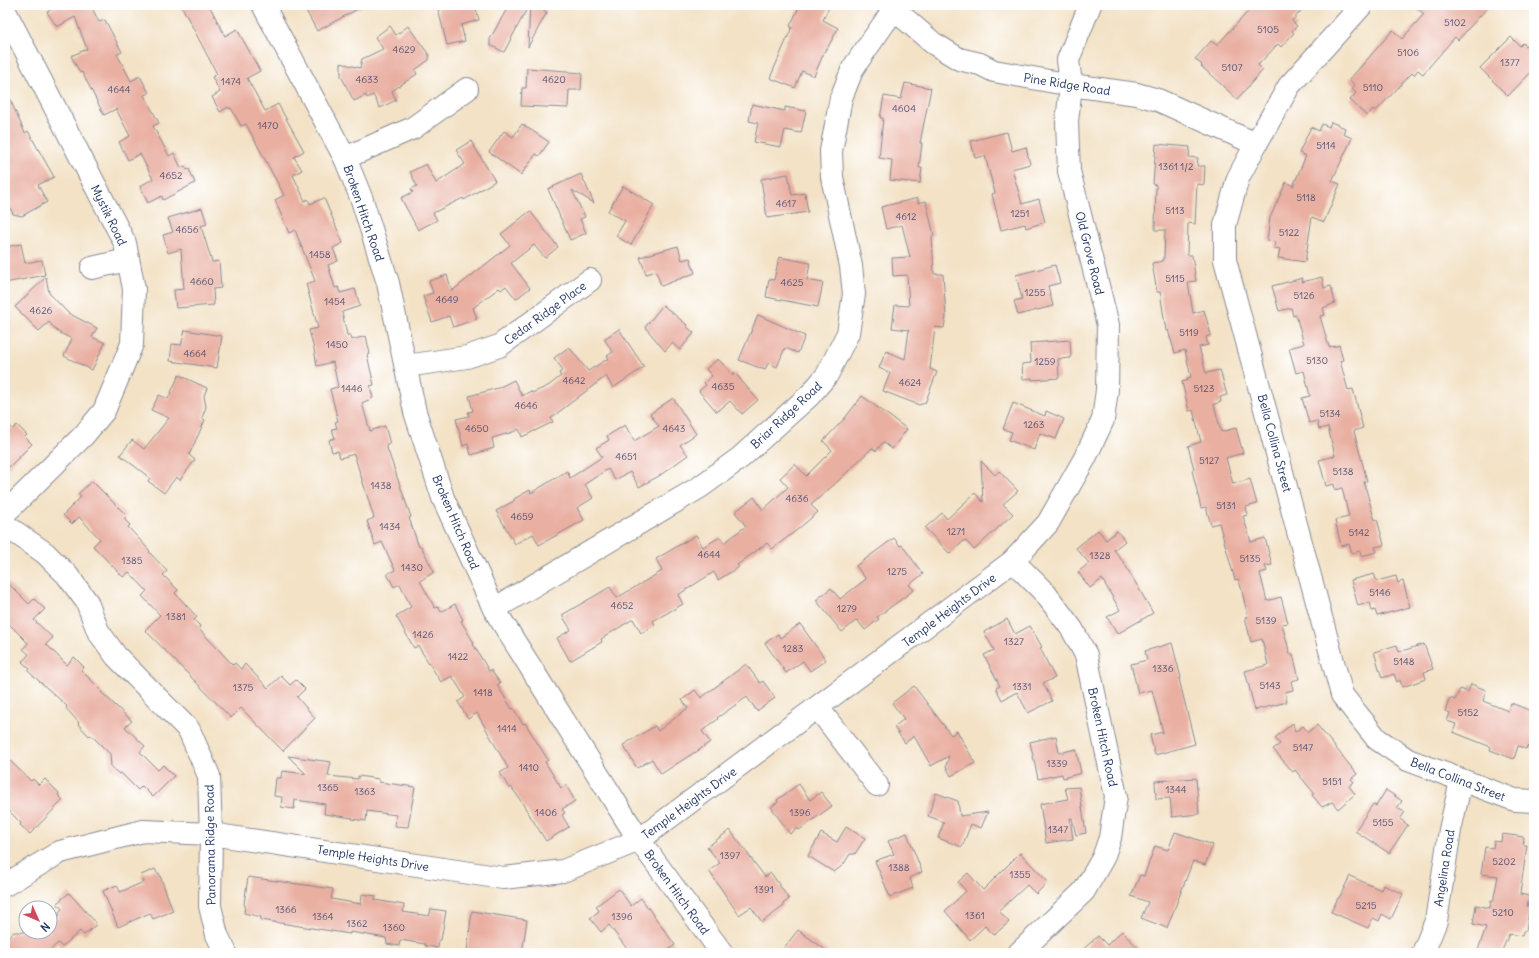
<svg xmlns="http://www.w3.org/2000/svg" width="1539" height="958" viewBox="0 0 1539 958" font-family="Delius,sans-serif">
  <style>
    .building { fill: #e9afa1 }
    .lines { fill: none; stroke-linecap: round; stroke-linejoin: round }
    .minor-casing { stroke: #878892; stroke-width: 24 }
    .minor { stroke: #fff; stroke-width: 22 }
    .labels { text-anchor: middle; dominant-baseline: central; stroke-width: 3; stroke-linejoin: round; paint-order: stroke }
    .number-label { font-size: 10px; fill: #4e4f6f }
    .street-label { font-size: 12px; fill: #1b2f5e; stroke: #fff }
  </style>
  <rect width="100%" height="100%" fill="#fff"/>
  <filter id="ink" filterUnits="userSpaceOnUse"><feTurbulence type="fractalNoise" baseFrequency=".025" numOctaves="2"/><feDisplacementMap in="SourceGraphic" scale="8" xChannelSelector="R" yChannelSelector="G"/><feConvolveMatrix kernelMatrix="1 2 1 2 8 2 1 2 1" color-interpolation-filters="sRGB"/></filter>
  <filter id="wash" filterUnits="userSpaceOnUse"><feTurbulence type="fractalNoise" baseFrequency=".012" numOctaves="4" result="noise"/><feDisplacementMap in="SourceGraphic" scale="16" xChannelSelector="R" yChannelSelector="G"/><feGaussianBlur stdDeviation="0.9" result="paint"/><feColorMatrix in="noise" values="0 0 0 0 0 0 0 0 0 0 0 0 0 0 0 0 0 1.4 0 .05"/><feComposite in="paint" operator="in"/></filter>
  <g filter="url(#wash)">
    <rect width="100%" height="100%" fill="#f3e2c6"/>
    <g id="blocks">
      <g class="building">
        <path d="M58,5h39l-5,3 7,14 6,-2 17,32 -5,2 14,27 9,-5 9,17 -5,2 15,28 -6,3 16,30 5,-3 7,15 4,-2 2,4 2,-1 6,14 -32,17 -1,-4 -14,7 -8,-17 13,-7 -13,-25 -12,6 -9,-18 11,-6 -14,-27 -12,6 -22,-43 -2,1 -9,-17 16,-7 -12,-32 -18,10 -10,-15z"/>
        <path d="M181,5h28l16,31 12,-7 23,42 -13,7 18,33 13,-7 26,47 -10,6 8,13 -9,5 12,26 3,-2 2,5 14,-6 19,45 -10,5 5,13 -10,4 7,23 3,-1 2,6 15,-4 5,17 -18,6 5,23h3l1,5 15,-4 4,18 -3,1 7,30 -4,1 3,12 -11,5 8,28 15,-5 5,18 -4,1 25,72 -2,1 10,29 2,-1 13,26 -14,9 15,27 3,-1 3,5 14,-8 8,16 -2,1 13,22 -1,1 16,27 2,-1 9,13 -3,2 15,24 1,-1 10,16 2,-1 23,37 -3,2 16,26 5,-3 9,16 -13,8 3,4 -3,2 7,12 -23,14 -29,-46 -6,-8 -2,1 -9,-15 8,-5 -31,-55 -9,6 -10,-17 7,-5 -13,-21 -11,6 -23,-36 -4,2 -18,-32 15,-9 -11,-23 -6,3 -7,-13 8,-4 -13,-28 -7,3 -8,-24 7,-3 -20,-64 -14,4 -2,-7 -6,1 -3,-12 6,-2 -3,-9 5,-1 -2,-6 3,-1 -8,-32 8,-2 -5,-25 -16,4 -3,-17 -5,-19 9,-2 -12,-44 9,-3 -20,-51 -6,3 -14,-33 9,-5 -38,-71 -5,2 -10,-18 -2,1 -1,-2 -8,5 -8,-15 8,-5 -8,-15 5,-3z"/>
        <path d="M303,5h62l-48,26z"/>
        <path d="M437,5h38l4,15 -18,5 4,16 -18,4z"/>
        <path d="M509,5h20l-25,47 -14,-7v-6z"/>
        <path d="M530,5h5l12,7 -19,35z"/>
        <path d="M800,5h30l-7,15 15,8 -11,21 -1,-1 -12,28 -12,-5 -7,17 -25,-10 22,-51 -2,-1z"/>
        <path d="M1254,5h52l-14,16 5,5 -5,5 2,2 -13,14 -3,-3 -20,21 5,5 -26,29 -36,-33 1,-1 -7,-6 16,-18 6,4z"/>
        <path d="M1413,5h77l-32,35 -3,-3 -32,37 -5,-4 -4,5 -2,-2 -36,38 -3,-2 -6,7 -17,-16 6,-7 -4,-4 3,-4 -6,-5 44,-50 9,9 22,-25z"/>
        <path d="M390,26l6,9 12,-9 21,29v5l-14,10 2,4 -25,17 4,9 -16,8 -7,-13 -6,3 -1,-3 -12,6 -13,-25v-13l19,5 2,-9 21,-10 -8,-12z"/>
        <path d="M1511,37l9,9 3,-3 11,11v15l-26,27 -28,-28z"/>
        <path d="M527,68l39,3h3v1l13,1 -1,17h-12l-1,18 -47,-2 1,-18h4z"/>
        <path d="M905,83l26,5 -11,55h2l-3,25h3l-2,15 -30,-3 2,-20 -13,-2 4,-40h-3l4,-22 17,3z"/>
        <path d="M5,88l20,45 3,-2 26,46 -16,8 9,17 -25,14 -9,-2 -8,-16z"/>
        <path d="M752,104l33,7v-4l21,4 -5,22 -16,-3 -4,17 -27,-5 4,-19 -9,-2z"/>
        <path d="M1331,122l14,6 -2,6 9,4 -20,43 8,3 -16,38 -12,-5 -7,45 -27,-4 2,-9 -6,-1 1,-6 -8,-1 3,-23 16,-36 7,4 13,-30 -7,-3 12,-26 8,4 3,-7 7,3z"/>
        <path d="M522,124l27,18 -10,14 -3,-2 -15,21 -32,-23 15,-21 9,6z"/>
        <path d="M1007,132l5,19 14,-4 4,17 -18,5 10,35 17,-5 6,23 -19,6 -1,-4 -24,6 -9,-36 3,-1 -10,-37 -10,2 -4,-17z"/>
        <path d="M471,141l24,40 -31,19 -1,-2 -30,15 4,7 -19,10 -17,-32 12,-6 -2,-3 6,-3 -7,-14 16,-8 10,19 29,-19 -9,-14z"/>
        <path d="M1156,144l34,3 -1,10 9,1 -1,8h8l-1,19 -7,-1 -2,40 -7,-1 -1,32h5l4,26 -8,1 5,31 11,-3 7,25 -5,2 2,8 -9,2 7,26 14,-3 7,25 -7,2 1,5 -7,2 7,28 15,-4 7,25 -17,5 7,26 17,-5 7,25 -11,3 2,8 -5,1 8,26 14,-4 7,27 -7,1 2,5 -7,2 7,28 14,-4 7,26 -6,1 8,30h3l6,25 -8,2 2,9 -8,2 2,10 -32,8 -10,-39 23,-6 -6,-26 -11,3 -6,-25h3l-7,-30 -3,-8 -3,1 -16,-57 -8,2 -5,-18 -5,1 -9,-38 2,-1 -6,-23 13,-4 -8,-32 -4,1 -7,-29 6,-2 -1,-2 4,-1 -6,-27 -10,3 -7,-23 -2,1 -6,-39h-3l-5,-29 11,-2v-2h1l1,-29h-10l1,-45 -3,-1z"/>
        <path d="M581,174l13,29 -22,-13 13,27 -5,2 6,14 -16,7 -22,-51z"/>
        <path d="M788,174l4,21 13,-2 3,19 -41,6 -6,-39z"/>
        <path d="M623,186l31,19 -23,40 -15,-9 9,-15 -17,-10z"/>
        <path d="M918,198v5l8,-2 8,35h-2l2,38h9l3,42 -2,12 -9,-1 -5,42 7,3 -12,31 -6,2 -36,-14 7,-18 -11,-5 7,-17 19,8 4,-29 -17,-2 3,-23 14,1 -2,-31 -14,1 -1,-18 18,-1 -8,-32 -16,4 -5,-22z"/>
        <path d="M202,208l5,16 -6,2 11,36 7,-1 2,27 -8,1 1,16 -38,3 -2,-18 10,-1 -3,-40 -13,4 -5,-18 10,-3 -5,-14z"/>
        <path d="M530,211l28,36 -13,11 -11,-13 -23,18 19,25 -14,11 -10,-13 -5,4 -2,-2 -26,20 4,11 -24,8 -4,-11 -17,6 -9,-26 10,-3 -4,-12 18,-6 5,16 58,-46 -9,-11z"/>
        <path d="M21,244l4,19 17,-3 3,15 -40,8v-36z"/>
        <path d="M678,246l4,14 8,-2 5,15 -34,13 -5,-15 -10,3 -6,-17z"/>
        <path d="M779,257l31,6 -3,17 16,3 -5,24 -52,-10 3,-18 5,1z"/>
        <path d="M1055,265l5,18 -12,3 5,20 -35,9 -4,-14 8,-2 -6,-24z"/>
        <path d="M46,277l3,16 19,20 29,15 -5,9 13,6 -13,27 -28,-14 8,-17 -14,-7 -9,-10 -10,9 -24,-24z"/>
        <path d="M1322,277l2,11 7,-2 4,17 -12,5 2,7 -5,1 9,31 2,-1 1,1 7,-2 4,15 -3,1 8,29 5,-1 10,39 -9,3 13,50 -3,1 8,29 3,9 2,-1 7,26 -9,2 2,5 -16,4 -1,-5 -8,2 -3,-9 -8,2 -6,-26 14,-3 -7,-29 -7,2 -1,-6 -8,2 -7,-26 16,-4 -7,-29 -9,2 -2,-8 -8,2 -7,-25 8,-2 -6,-25 -8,2 -7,-25 15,-4 -8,-29 -3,1 -2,-8 -12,3 -7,-25 31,-8 -1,4z"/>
        <path d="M663,305l24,20 -1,1 8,7 -14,17 -8,-7 -7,8 -20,-24z"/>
        <path d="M758,315l47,21 -7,17 -13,-5 -8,19 -9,-4 -3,7 -26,-10z"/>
        <path d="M619,329l25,38 -31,21 -7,-12 -55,42 2,4 -31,15 -3,-8 -6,3 -21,6 2,10 -23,7 -3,-11 -5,2 -7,-27 13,-3 -1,-4 5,-1 -4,-15 29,-8 16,-8 8,16 9,-5 1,2 16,-7 13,-10 -2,-3 4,-3 -9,-12 15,-11 19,24 21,-13 -2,-2 6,-4 -9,-13z"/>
        <path d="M185,330l37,6 -5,32 -47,-7 2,-17 9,1z"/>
        <path d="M1070,340l1,18 -13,1 1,19 -27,2v-2l-9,1 -1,-15 9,-1 -1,-20z"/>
        <path d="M718,359l15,16 1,-3 24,28 -16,14 -12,-13 -13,11 -18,-21 7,-6 -2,-2 8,-7 -6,-7z"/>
        <path d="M179,375l28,13 -3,8 2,11 -4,11 3,2 -16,35 6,5 -15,20 -4,-3 -12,16 -16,-12 2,-3 -30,-23 12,-15 12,9 25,-31 -18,-8 8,-15 9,4z"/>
        <path d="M862,396l45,33 -15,20 -9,-7 -7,9 -4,-3 -35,34 -26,23 7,7 -21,18 -25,19 -5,-6 -30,22 2,2 -21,13 -4,-8 -36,23 5,9 -30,17 2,4 -14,8 -8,-14 -32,20 1,3 -32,19 -13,-23 14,-8 -9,-15 48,-28 7,11 45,-27 -6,-12 40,-24 7,12 17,-10 4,6 22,-17 -11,-14 19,-15 9,13 25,-23 -8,-9 15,-14 11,12 26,-26 -9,-9 22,-23z"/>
        <path d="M673,398l23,36 -16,11 8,10 -29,21 -20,11 -9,-15 -15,8 -7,-11 -23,15 8,14 -16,10 7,12 -45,25 -6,-11 -18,10 -19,-33 18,-10v-2l16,-9 1,3 36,-22 3,7 32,-21 -6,-9 13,-8 -2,-4 18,-11 9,16 25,-15 -9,-12z"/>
        <path d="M1013,403l32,13 1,-5 18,8 -8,20 -16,-6 -6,17 -25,-10 3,-8 -9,-3z"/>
        <path d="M5,421l8,8 4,-4 10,10 -2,2 7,7 -27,27z"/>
        <path d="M981,461l14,14 4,-4 19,20 -15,13 10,10 -39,36 -9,-10 -15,14 -25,-26 17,-15 5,6 28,-26 8,9z"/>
        <path d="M92,481l35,35 -3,3 6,6 -2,2 22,24 -1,1 18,19 -4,4 15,15 -3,3 22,24 -3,3 6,6 -1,3 34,36 2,-2 6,6 4,-5 23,24 13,-12 9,9 6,-5 9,9 -8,8 18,21 -32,33 -42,-43 -10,10 -86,-88 15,-15 -18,-19 5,-5 -18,-19 -6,5 -30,-31 7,-7 -21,-22 -7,7 -9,-9 18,-18 -3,-3z"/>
        <path d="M1098,530l8,10 11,-9 8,10 -11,9 10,13 29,50 -36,21 -10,-17 13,-7 -18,-31 -12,9 -12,-16 11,-9 -13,-15z"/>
        <path d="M894,538l6,8 2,-1 21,29 -14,11 5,5 -37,27 2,2 -14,11 -8,-10 -15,12 -26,-32 15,-12 9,11 26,-20 -10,-13z"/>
        <path d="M1374,574l3,7 19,-5 2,7 5,-2 7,26 -33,9 -2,-6 -3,1 -2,-9 -12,4 -7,-26z"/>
        <path d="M5,580l24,24 5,-5 11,10 -11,11 19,18 -7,6 21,21 7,-8 10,10 -3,3 21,21 -1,1 31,29 -7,6 20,19 -5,6 18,18 5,-5 11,11 -21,21 -11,-11 -4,4 -17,-17 -2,1 -8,-7 -1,-13 -19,-19 -2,1 -11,-12 1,-1 -13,-15 1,-2 -39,-35 2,-2 -8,-7 7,-8 -6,-5 5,-6 -23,-23z"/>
        <path d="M1007,619l8,15 15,-8 12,21 -2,1 15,30 -12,5 9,18 -24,12 -11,-21 -15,8 -6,-12 4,-2 -16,-31 10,-5 -10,-18z"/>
        <path d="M800,624l26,36 -16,11 -7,-10 -17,12 -21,-30 13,-9 2,4z"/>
        <path d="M1172,643l9,35 -2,1 16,65 -40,11 -5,-20 13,-3 -11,-42 -14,3 -7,-29 16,-4 -2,-9z"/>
        <path d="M1424,644l9,25 -9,3 2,7 -24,8 -2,-7 -3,2 -3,-8 -12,4 -8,-26 23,-7 2,7z"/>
        <path d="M746,664l14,19 3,-2 12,17 -18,13 -10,-14 -30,21 1,1 -16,12 8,11 -15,11v-1l-34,22 -9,-15 -15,9 -14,-23 32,-19 3,5 30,-23 -6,-8 13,-10 6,8z"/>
        <path d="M1471,684l15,6 -3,11 25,10 3,-8 23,9v37l-7,-3 -1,3 -8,-3 -4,13 -24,-9 1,-3 -38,-15 3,-8 -9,-3 3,-8 -5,-2 5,-13 5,2 5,-11 8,3z"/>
        <path d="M914,686l37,49 6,-4 18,32 -24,13 -5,-10 3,-10 -18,10 -17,-30 -9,7 -11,-16 10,-8 -12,-16z"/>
        <path d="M1293,723l2,9 8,-6 5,6 9,-7 40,49 -6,5 3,3 -5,4 6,8 -17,15 -6,-7 -10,5 -10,-12 2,-2 -19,-23 -2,2 -20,-23 7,-5 -5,-6z"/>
        <path d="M1056,736l3,17 17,-4 5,24 -18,5 -1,-4 -24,5 -8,-37z"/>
        <path d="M5,756l26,25 2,-2 6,6 6,-6 14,14 -1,2 5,5 -33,34 -10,-9 1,-2 -16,-16z"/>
        <path d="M288,756l43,6 -3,14 30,3v-3l21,3v3l36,5 -7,40 -13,-1 1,-11 -29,-4 -1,10 -14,-2 1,-1 -29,-4 1,-10 -30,-4 -1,9 -13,-2 1,-10 -8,-1 2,-18h5l1,-7 24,3z"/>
        <path d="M1196,778l3,36 -27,3 -2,-19 -14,1 -1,-18z"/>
        <path d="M799,784l11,16 11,-8 11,14 -33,24 -2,-2 -7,6 -19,-27 7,-5 -1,-2z"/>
        <path d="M1079,787l7,46 -10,2 -4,-17h-2l3,21 -27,4 -6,-39 28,-5 -3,-11z"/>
        <path d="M1386,790l16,11 -5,7 8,4 -5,7 8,6 -19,28 -34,-22 18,-27 3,2z"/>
        <path d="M936,793l22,8 2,15 28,-4 -7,16 -10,-4 -9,23 -24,-9 6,-16 -16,-6z"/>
        <path d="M846,827l19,11 -10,16h-5l-7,11 -9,7 -26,-16 13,-23 16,9z"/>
        <path d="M730,830l35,47 6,-4 18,26 -6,5 1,2 -22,16 -11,-15 -12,8 -30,-44 11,-8 -13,-16z"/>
        <path d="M1175,832l38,13 -8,20 -12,-4 -26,67 -26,-10 7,-16 -17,-6 9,-21 4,1 11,-30 13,4z"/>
        <path d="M907,833l15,39 -12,6 3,10 -23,9 -15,-36 19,-7 -6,-13z"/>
        <path d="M1502,834l22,3 -1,8h4l-7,49 9,2 -2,10h3l-4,25h-3l-1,5 -13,-2 -8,19h-24l9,-26 -13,-3 3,-19 14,3 1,-7 2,1 5,-26 -17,-2 4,-27 8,1 1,-7 7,1z"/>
        <path d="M1020,853l28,29 -12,12 -9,-9 -28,26 10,11 -15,13 -9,-9 -15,14 -25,-29 21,-20 -8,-9 10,-9 15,17z"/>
        <path d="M155,869l2,4h2l14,38 -20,8 -3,-6 -32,14 -15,-36 14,-6 3,7 24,-10 -3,-7z"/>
        <path d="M1350,876l31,14 2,-5 20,9 -12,25 -9,-5 -3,7 -6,-3 -5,10 -37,-16 7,-14h1z"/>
        <path d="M248,877l85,12 -2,10 30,5 1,-10 14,2 -1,4 29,5 -1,7 26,4 2,-7 15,2 -5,29h-2l-1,8 -13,-2v-2l-25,-4 -1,6 -12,-2 -1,-6 -36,-6v2l-89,-14v-3l-17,-4 1,-8 -1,-1z"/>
        <path d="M619,889l12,17 10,-8 34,47 -11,8h-34l-21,-28 -8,7 -11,-14 9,-7 -3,-5z"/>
        <path d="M69,893l28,31 -13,11 -4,-4 -18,16 -4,-4 -11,10h-42v-14l9,-7h36v-8l10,-9 -2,-2 4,-4 -5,-6z"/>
        <path d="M472,911l55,9 -5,33h-35l-20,-3z"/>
        <path d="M798,930l32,23h-50z"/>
        <path d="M1122,931l21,22h-64l19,-17 9,9z"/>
      </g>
    </g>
  </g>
  <g filter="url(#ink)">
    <use href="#blocks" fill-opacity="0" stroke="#878892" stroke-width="1"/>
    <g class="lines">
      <defs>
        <g id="minor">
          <path d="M263,5l82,153 17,42 26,83 27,129 28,86 51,111 145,231 83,113"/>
          <path d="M889,5l44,38 26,16 21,5 14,7 77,14 66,9 21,6 98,44"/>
          <path d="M1362,5l-73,81 -33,58 -18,34 -13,47v35l117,435 35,44 31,21 107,40 19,1"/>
          <path d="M5,11l120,232 9,46 -2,55 -28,67 -20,24 -79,78"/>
          <path d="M345,158l68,-30 54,-39"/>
          <path d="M92,268l35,-8"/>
          <path d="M406,366l61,-9 32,-11 91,-66"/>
          <path d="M5,525l40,28 22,22 20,27 11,29 18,25 73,74 20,46 2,58 -1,72 7,29 9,18"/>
          <path d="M1013,561l32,32 27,36 14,26 30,141 -6,42 -7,20 -19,33 -65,62"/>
          <path d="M494,609l206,-122 40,-29 70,-63 17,-20 21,-42 6,-39 -3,-28 -19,-89 -1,-26 10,-53 12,-30 41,-59"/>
          <path d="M818,708l59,77"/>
          <path d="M5,885l55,-33 83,-21 68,3 292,44 60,-7 76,-31 374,-279 35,-38 37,-65 18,-38 4,-30 1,-65 -39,-154 -2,-49 4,-37 -3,-25 22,-55"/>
          <path d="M1423,953l13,-32 14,-91 11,-49"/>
        </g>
      </defs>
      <use href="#minor" class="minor-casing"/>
      <use href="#minor" class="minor"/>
    </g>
  </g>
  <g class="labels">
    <g class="number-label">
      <text x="1455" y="22">5102</text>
      <text x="1268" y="29">5105</text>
      <text x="404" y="49">4629</text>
      <text x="1408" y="52">5106</text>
      <text x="1510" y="62">1377</text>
      <text x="1232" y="67">5107</text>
      <text x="367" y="79">4633</text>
      <text x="554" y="79">4620</text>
      <text x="231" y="81">1474</text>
      <text x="1373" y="87">5110</text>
      <text x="119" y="89">4644</text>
      <text x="904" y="108">4604</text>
      <text x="268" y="125">1470</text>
      <text x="1326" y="145">5114</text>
      <text x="1176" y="166">1361 1/2</text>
      <text x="171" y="175">4652</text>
      <text x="1306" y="197">5118</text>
      <text x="786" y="203">4617</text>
      <text x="1175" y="210">5113</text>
      <text x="1020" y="213">1251</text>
      <text x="906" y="216">4612</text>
      <text x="187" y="229">4656</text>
      <text x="1289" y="232">5122</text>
      <text x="320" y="254">1458</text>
      <text x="1175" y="278">5115</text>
      <text x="202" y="281">4660</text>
      <text x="792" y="282">4625</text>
      <text x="1035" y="292">1255</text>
      <text x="1304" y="295">5126</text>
      <text x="447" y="299">4649</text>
      <text x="335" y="301">1454</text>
      <text x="41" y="310">4626</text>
      <text x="1189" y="332">5119</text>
      <text x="337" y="344">1450</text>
      <text x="195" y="353">4664</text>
      <text x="1317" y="360">5130</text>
      <text x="1045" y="361">1259</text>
      <text x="574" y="380">4642</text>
      <text x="910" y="382">4624</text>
      <text x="723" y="386">4635</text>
      <text x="352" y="388">1446</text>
      <text x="1204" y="388">5123</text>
      <text x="526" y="405">4646</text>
      <text x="1330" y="413">5134</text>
      <text x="1034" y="424">1263</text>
      <text x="477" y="428">4650</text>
      <text x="674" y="428">4643</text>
      <text x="626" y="456">4651</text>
      <text x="1209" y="460">5127</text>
      <text x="1343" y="471">5138</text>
      <text x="381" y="485">1438</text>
      <text x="797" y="498">4636</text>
      <text x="1226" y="505">5131</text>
      <text x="522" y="516">4659</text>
      <text x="390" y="526">1434</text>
      <text x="956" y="531">1271</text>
      <text x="1359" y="532">5142</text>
      <text x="709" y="554">4644</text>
      <text x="1100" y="555">1328</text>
      <text x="1250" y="558">5135</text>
      <text x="132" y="560">1385</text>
      <text x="412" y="567">1430</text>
      <text x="897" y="571">1275</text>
      <text x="1380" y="592">5146</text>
      <text x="622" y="605">4652</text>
      <text x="847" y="608">1279</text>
      <text x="176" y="616">1381</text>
      <text x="1266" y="620">5139</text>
      <text x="423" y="634">1426</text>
      <text x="1014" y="641">1327</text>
      <text x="793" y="648">1283</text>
      <text x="458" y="656">1422</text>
      <text x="1404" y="661">5148</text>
      <text x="1163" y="668">1336</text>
      <text x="1270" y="685">5143</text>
      <text x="1022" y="686">1331</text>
      <text x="243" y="687">1375</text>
      <text x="483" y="692">1418</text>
      <text x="1468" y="712">5152</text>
      <text x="507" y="728">1414</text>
      <text x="1303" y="747">5147</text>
      <text x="1057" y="763">1339</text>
      <text x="529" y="767">1410</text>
      <text x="1332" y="781">5151</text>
      <text x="328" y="787">1365</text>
      <text x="1176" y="789">1344</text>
      <text x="365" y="791">1363</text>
      <text x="546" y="812">1406</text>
      <text x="800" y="812">1396</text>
      <text x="1383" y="822">5155</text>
      <text x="1058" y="829">1347</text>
      <text x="730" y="855">1397</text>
      <text x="1504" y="861">5202</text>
      <text x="899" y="867">1388</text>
      <text x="1020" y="874">1355</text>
      <text x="764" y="889">1391</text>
      <text x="1366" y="905">5215</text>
      <text x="286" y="909">1366</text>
      <text x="1503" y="912">5210</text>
      <text x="975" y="915">1361</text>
      <text x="323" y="916">1364</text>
      <text x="622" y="916">1396</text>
      <text x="357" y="923">1362</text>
      <text x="394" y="927">1360</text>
    </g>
    <g class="street-label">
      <text transform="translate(1067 84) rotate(9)">Pine Ridge Road</text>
      <text transform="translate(364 213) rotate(71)">Broken Hitch Road</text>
      <text transform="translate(109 215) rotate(64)">Mystik Road</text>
      <text transform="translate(1090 253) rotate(76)">Old Grove Road</text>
      <text transform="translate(545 313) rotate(-36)">Cedar Ridge Place</text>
      <text transform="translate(786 415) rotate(-43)">Briar Ridge Road</text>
      <text transform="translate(1275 443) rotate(75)">Bella Collina Street</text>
      <text transform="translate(456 522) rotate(67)">Broken Hitch Road</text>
      <text transform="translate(949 610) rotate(-37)">Temple Heights Drive</text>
      <text transform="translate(1103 737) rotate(78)">Broken Hitch Road</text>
      <text transform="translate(1458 779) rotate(21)">Bella Collina Street</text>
      <text transform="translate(689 803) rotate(-36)">Temple Heights Drive</text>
      <text transform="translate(210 845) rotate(-91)">Panorama Ridge Road</text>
      <text transform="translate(373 858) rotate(9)">Temple Heights Drive</text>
      <text transform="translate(1444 868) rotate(-81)">Angelina Road</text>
      <text transform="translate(677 892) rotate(54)">Broken Hitch Road</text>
    </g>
  </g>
  <rect width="1539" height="958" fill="none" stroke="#fff" stroke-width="20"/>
  <g transform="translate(38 920) rotate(135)"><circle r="19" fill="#ffffff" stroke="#a4acbf"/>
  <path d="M0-3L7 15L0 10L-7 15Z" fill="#d1495b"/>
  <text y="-6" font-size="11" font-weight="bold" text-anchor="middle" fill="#1b2f5e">N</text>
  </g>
</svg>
